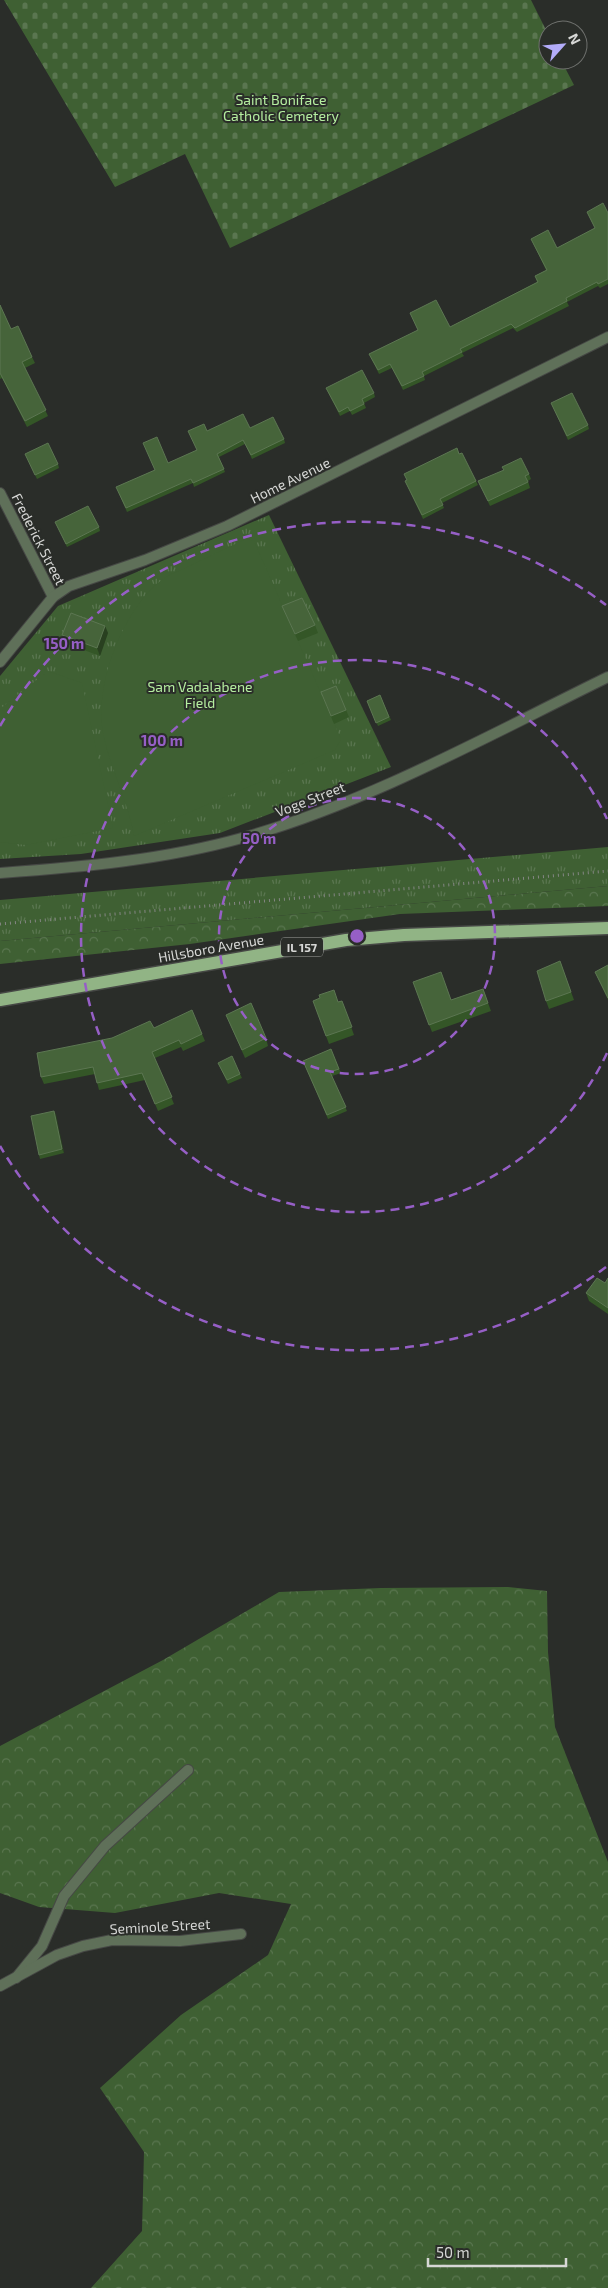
<svg xmlns="http://www.w3.org/2000/svg" width="608" height="2288" viewBox="0 0 608 2288" font-family="'Exo 2',sans-serif">
  <style>
    .grass { fill: url(#grass-tufts) }
    .forest { fill: url(#forest-crowns) }
    .cemetery { fill: url(#cemetery-stones) }
    .pitch { fill: #3f6033 }
    .lines { fill: none; stroke-linecap: round; stroke-linejoin: round }
    .street-casing { stroke: #464845; stroke-width: 12 }
    .primary-casing { stroke: #464845; stroke-width: 15 }
    .path { stroke: #848683; stroke-width: 3; stroke-dasharray: 1 4; stroke-linecap: butt }
    .street { stroke: #5f7059; stroke-width: 10 }
    .primary { stroke: #91b485; stroke-width: 12 }
    .wall { fill: #345627 }
    .shaded-wall { fill: #294020 }
    .building { fill: #46643a; stroke: #5c7652 }
    .ring { fill: none; stroke: #965fc6; stroke-width: 2.5; stroke-dasharray: 9 6 }
    .labels { text-anchor: middle; dominant-baseline: central; stroke-width: 4; stroke-linejoin: round; paint-order: stroke }
    .shield { fill: #2a2d29; stroke: #a2a4a1; stroke-width: 1 }
    .shield-label { font-size: 12px; font-weight: bold; fill: #d6d7d5 }
    .park-label { font-size: 14px; fill: #b5eea0; stroke: #2a2d29 }
    .street-label { font-size: 14px; fill: #d6d7d5; stroke: #2a2d29 }
    .centre { fill: #965fc6; stroke: #2a2d29; stroke-width: 2.5 }
    .ring-label { font-size: 15px; text-anchor: middle; font-weight: bold; fill: #965fc6; stroke: #2a2d29; stroke-width: 4; stroke-linejoin: round; paint-order: stroke }
  </style>
  <defs>
    <pattern id="grass-tufts" width="24" height="20" patternUnits="userSpaceOnUse" patternTransform="scale(1.25)"><rect width="24" height="20" fill="#3f6033"/><path d="M3 7l-1-3M5 7V3M7 7l1-3M15 17l-1-3M17 17v-4M19 17l1-3" fill="none" stroke="#5a7650"/></pattern>
    <pattern id="forest-crowns" width="20" height="18" patternUnits="userSpaceOnUse" patternTransform="scale(1.25)"><rect width="20" height="18" fill="#3f6033"/><path d="M2 6a3 3 0 1 1 6 0M12 15a3 3 0 1 1 6 0" fill="none" stroke="#5a7650"/></pattern>
    <pattern id="cemetery-stones" width="16" height="16" patternUnits="userSpaceOnUse" patternTransform="scale(1.25)"><rect width="16" height="16" fill="#3f6033"/><path d="M2 7V4a2 2 0 0 1 4 0v3zM10 15v-3a2 2 0 0 1 4 0v3z" fill="#5a7650"/></pattern>
  </defs>
  <rect width="100%" height="100%" fill="#2a2d29"/>
  <g class="grass">
    <path d="M269,515l122,252 -171,66 -139,21 -81,5v-183l58,-70z"/>
    <path d="M608,847v39l-608,55v-41z"/>
  </g>
  <g class="forest">
    <path d="M608,886v20l-208,8 -210,30 -190,20v-23z"/>
    <path d="M508,1587l39,4 1,61 7,75 53,135v426h-517l51,-57 2,-79 -44,-64 81,-73 87,-60 23,-51 -72,-11 -104,20 -76,-6 -39,-14v-147l163,-86 116,-68 102,-4z"/>
  </g>
  <path class="cemetery" d="M4,0h527l17,34v26h13l13,25 -344,163 -45,-94 -70,33z"/>
  <g class="pitch">
    <path d="M246,539l8,2 87,198 -6,11 -201,86c-6,-35 -24,-68 -31,-103 -9,-48 20,-125 60,-154 7,-5 17,-8 24,-12 20,-9 39,-19 59,-28z"/>
    <path d="M48,671l34,12 31,145 -87,17 -26,-3v-133z"/>
  </g>
  <g class="lines">
    <defs>
      <g id="street">
        <path d="M0,493l53,104"/>
        <path d="M0,662l53,-65 16,-11 76,-26 82,-34 381,-189"/>
        <path d="M0,873c82,-6 163,-13 242,-35 128,-36 247,-103 366,-161"/>
        <path d="M16,1978l26,-32 22,-50 41,-50 83,-76"/>
        <path d="M0,1986l57,-31 26,-9 29,-6 68,1 61,-7"/>
      </g>
      <path id="primary" d="M0,1000l346,-60 58,-5 204,-7"/>
    </defs>
    <use href="#street" class="street-casing"/>
    <use href="#primary" class="primary-casing"/>
    <path class="path" d="M0,924l608,-53"/>
    <use href="#street" class="street"/>
    <use href="#primary" class="primary"/>
  </g>
  <g class="wall">
    <path d="M587,212l21,1v71l-8,4 -2,-2 -31,16 2,4 -52,26 -4,-4 -51,25 2,3 -40,20 1,4 -22,10 -11,-22 -13,6 -10,-20 49,-24 -8,-17 40,14 87,-45 -2,-6 11,-6 -15,-31 26,9 38,-20z"/>
    <path d="M0,305l11,24 21,28 3,6 -10,5 23,48 -21,11 -25,-49 -2,1z"/>
    <path d="M326,388l48,5 1,4 -11,6 2,5 -14,7 -2,-4 -10,5z"/>
    <path d="M551,403l37,22 1,4 -21,11z"/>
    <path d="M250,428l34,11 1,4 -33,16 -7,-15 -26,13 6,15 -31,15 -1,-4 -66,29 -11,-25 39,-17 42,-20 10,-19z"/>
    <path d="M25,454l33,10 1,4 -22,11z"/>
    <path d="M459,454l17,27 2,4 -36,18 2,5 -21,11 -18,-38z"/>
    <path d="M529,474l2,5 -3,2 2,7 -40,18 -12,-25z"/>
    <path d="M55,522l44,5 1,4 -33,16z"/>
    <path d="M282,606l33,19 3,8 -20,8z"/>
    <path d="M105,626l3,7 -8,23 -35,-13 -3,-8z"/>
    <path d="M321,692l25,18 3,7 -15,7z"/>
    <path d="M380,695l11,25 -13,6 -11,-25z"/>
    <path d="M560,961l14,39 -25,9 -3,-8z"/>
    <path d="M608,965v35l-13,-28z"/>
    <path d="M413,982l38,18 32,-11 8,22 -59,21z"/>
    <path d="M313,1001l25,1 4,-1 12,34 -25,9z"/>
    <path d="M226,1015l40,23 2,8 -23,12z"/>
    <path d="M154,1028l48,6 3,7 -22,10 -2,-4 -26,11 19,46 -16,7 -13,-31 -46,10 -4,-16 -51,10 -3,-7 71,-39z"/>
    <path d="M331,1049l10,24 -9,3 15,35 -19,8 -25,-58z"/>
    <path d="M218,1063l22,11 2,4 -14,6z"/>
    <path d="M54,1111l10,42 -24,6 -1,-4z"/>
    <path d="M608,1278v36l-19,-13 -3,-8 19,-10z"/>
  </g>
  <g class="shaded-wall">
    <path d="M105,626l3,7 -8,23 -3,-8z"/>
    <path d="M54,1111l2,3 8,39 -2,-4z"/>
  </g>
  <g class="building">
    <path d="M603,203l5,10v66l-10,5 -1,-2 -31,16 1,3 -52,27 -4,-4 -51,25 2,3 -40,20 2,4 -22,10 -12,-22 -12,6 -9,-16 49,-24 -8,-17 26,-13 14,27 88,-45 -3,-6 12,-6 -16,-31 17,-9 9,18 38,-20 -8,-16z"/>
    <path d="M0,305l11,24 7,-3 14,31 -10,5 24,48 -21,11 -25,-48z"/>
    <path d="M362,370l12,23 -12,6 2,5 -14,7 -2,-4 -9,5 -13,-24z"/>
    <path d="M572,393l16,32 -21,11 -16,-33z"/>
    <path d="M243,414l7,14 23,-11 11,22 -33,16 -8,-15 -26,14 7,15 -31,14 -2,-4 -65,29 -10,-21 39,-17 -12,-27 14,-6 11,26 29,-13 -9,-19 16,-7 3,7z"/>
    <path d="M48,443l10,21 -23,11 -10,-21z"/>
    <path d="M457,448l2,6 3,-1 14,28 -36,18 3,6 -21,10 -17,-34 2,-1 -3,-6z"/>
    <path d="M521,458l8,16 -4,2 3,6 -40,19 -10,-20 26,-11 -2,-3z"/>
    <path d="M88,506l11,21 -33,17 -11,-22z"/>
    <path d="M302,598l13,27 -20,9 -13,-28z"/>
    <path d="M71,613l34,13 -8,22 -35,-13z"/>
    <path d="M336,686l10,24 -15,6 -10,-24z"/>
    <path d="M380,695l9,22 -13,6 -9,-22z"/>
    <path d="M560,961l11,31 -25,9 -9,-30z"/>
    <path d="M608,965v33l-13,-26z"/>
    <path d="M441,972l10,28 32,-11 5,14 -59,22 -16,-43z"/>
    <path d="M334,990l4,12 4,-1 10,26 -26,9 -13,-35 7,-3 -1,-3z"/>
    <path d="M251,1003l15,35 -24,12 -16,-35z"/>
    <path d="M192,1010l10,24 -21,10 -2,-4 -27,12 20,45 -17,7 -13,-31 -45,10 -4,-16 -52,10 -4,-24 75,-15 38,-17 4,7z"/>
    <path d="M331,1049l8,20 -9,3 16,35 -19,8 -24,-54z"/>
    <path d="M232,1056l8,18 -13,6 -9,-17z"/>
    <path d="M54,1111l8,38 -23,6 -8,-39z"/>
    <path d="M597,1278l8,5 3,-5v30l-22,-15z"/>
  </g>
  <g class="ring">
    <circle cx="357" cy="936" r="138"/>
    <path d="M607 1053A276 276 0 1 1 607 819"/>
    <path d="M606 1267A414 414 0 0 1 0 1146M0 726A414 414 0 0 1 606 605"/>
  </g>
  <g class="labels">
    <rect class="shield" x="281" y="937.5" width="42" height="19" rx="4"/>
    <g class="shield-label">
      <text x="302" y="947">IL 157</text>
    </g>
    <g class="park-label">
      <text x="281" y="99">Saint Boniface<tspan x="281" dy="16">Catholic Cemetery</tspan></text>
      <text x="200" y="686">Sam Vadalabene<tspan x="200" dy="16">Field</tspan></text>
    </g>
    <g class="street-label">
      <text transform="translate(290 480) rotate(-26)">Home Avenue</text>
      <text transform="translate(39 539) rotate(63)">Frederick Street</text>
      <text transform="translate(310 799) rotate(-21)">Voge Street</text>
      <text transform="translate(211 948) rotate(-10)">Hillsboro Avenue</text>
      <text transform="translate(160 1926) rotate(-3)">Seminole Street</text>
    </g>
  </g>
  <circle cx="357" cy="936" r="8" class="centre"/>
  <g class="ring-label">
    <text x="64" y="649">150 m</text>
    <text x="162" y="746">100 m</text>
    <text x="259" y="844">50 m</text>
  </g>
  <g transform="translate(563 45) rotate(63)"><circle r="24" fill="#2a2d29" stroke="#6f716e"/>
  <path d="M0-4L9 19L0 12L-9 19Z" fill="#b3acf9"/>
  <text y="-8" font-size="14" font-weight="bold" text-anchor="middle" fill="#d6d7d5">N</text>
  </g>
  <path d="M428 2258v8h138v-8" fill="none" stroke="#d6d7d5" stroke-width="2.5"/>
  <text x="436" y="2258" font-size="15" fill="#d6d7d5" stroke="#2a2d29" stroke-width="4" paint-order="stroke">50 m</text>
</svg>
